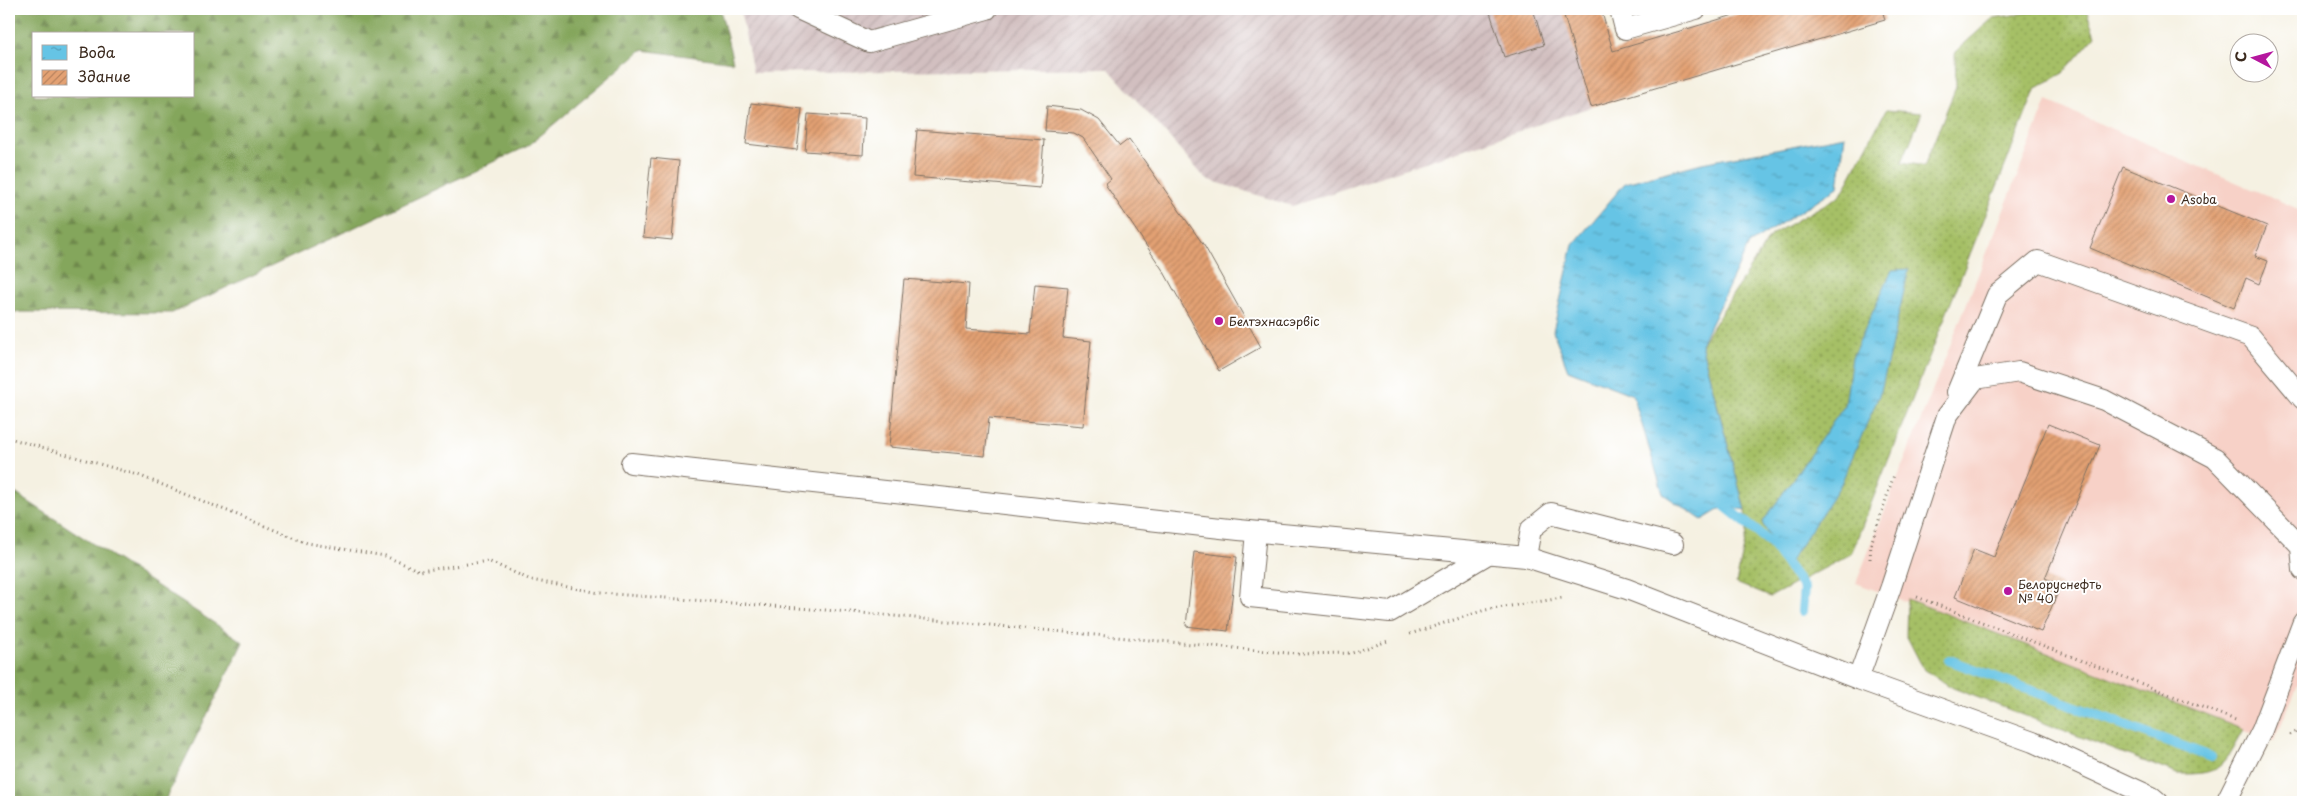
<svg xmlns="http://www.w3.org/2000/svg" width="2312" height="811" viewBox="0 0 2312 811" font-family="'Playpen Sans',sans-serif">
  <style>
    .built { fill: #f7d1c7 }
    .industrial { fill: url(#industrial-furrows) }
    .grass { fill: url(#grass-dots); stroke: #707542 }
    .forest { fill: url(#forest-firs); stroke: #60683c; fill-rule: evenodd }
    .water { fill: url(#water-ripples); stroke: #507782 }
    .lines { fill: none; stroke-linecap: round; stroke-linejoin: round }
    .stream { stroke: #66c4e5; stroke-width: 10 }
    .building { fill: url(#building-hatch) }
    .service-casing { stroke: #7c7063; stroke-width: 22 }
    .path { stroke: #7c7063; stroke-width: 3; stroke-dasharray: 1 4; stroke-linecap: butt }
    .service { stroke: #fff; stroke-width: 20 }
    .poi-dot { fill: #b5179e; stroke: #fff; stroke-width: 2 }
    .labels { text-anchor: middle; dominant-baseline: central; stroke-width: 4; stroke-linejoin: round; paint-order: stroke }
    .poi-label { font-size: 12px; fill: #3b2a1e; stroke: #fff; text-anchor: start }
  </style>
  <defs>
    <pattern id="industrial-furrows" width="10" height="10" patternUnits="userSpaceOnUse" patternTransform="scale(1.25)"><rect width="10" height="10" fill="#d2bfc0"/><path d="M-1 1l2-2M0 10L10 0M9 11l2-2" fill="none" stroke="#b5a4a5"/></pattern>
    <pattern id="grass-dots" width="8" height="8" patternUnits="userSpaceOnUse" patternTransform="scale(1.25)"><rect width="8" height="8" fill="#a6c066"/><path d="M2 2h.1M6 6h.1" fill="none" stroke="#889c53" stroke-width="1.8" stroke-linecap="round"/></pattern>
    <pattern id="forest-firs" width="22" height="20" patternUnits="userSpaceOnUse" patternTransform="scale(1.25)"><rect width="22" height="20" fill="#84a65b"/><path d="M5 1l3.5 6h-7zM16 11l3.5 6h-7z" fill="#6d874b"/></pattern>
    <pattern id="water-ripples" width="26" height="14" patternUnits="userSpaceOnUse" patternTransform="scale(1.25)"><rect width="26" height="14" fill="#66c4e5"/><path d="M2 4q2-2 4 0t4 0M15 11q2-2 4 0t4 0" fill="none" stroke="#559fb9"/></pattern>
    <pattern id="building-hatch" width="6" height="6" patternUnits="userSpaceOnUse" patternTransform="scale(1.25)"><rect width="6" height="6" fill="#e3a173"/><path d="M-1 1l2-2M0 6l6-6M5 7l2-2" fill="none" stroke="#b9835e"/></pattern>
  </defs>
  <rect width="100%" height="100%" fill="#fff"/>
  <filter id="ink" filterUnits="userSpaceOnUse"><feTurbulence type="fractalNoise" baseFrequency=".02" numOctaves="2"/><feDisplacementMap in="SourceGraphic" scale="10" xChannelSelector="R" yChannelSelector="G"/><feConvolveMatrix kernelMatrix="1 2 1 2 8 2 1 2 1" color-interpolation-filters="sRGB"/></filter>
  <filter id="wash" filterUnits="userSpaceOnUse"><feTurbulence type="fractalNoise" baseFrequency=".0096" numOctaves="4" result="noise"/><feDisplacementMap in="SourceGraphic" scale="20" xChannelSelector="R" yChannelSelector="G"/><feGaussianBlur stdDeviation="1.12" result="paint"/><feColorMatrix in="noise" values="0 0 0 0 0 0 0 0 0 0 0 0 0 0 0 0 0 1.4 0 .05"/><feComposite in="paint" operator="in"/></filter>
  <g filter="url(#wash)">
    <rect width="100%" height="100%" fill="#f5f1e2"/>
    <path class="built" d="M2047,101l256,110v462l-29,68 -418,-158z"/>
    <path class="industrial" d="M740,9h822l29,98 -299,99 -86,-27 -98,-111 -355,5z"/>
    <g class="grass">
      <path d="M2052,9h34l9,27 -32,37 -27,15 -185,466 -81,43 -34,-14 11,-50 -2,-23 -44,-166 70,-109 70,-40 45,-85 36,3 -20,49 22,4 32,-79 -1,-35 38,-34z"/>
      <path d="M1907,599l337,130c-21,38 -22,46 -67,45l-224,-86 -29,-18 -18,-35z"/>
    </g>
    <g class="forest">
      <path d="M9,9h711l13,53 -91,-12 -114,96 -356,167 -163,-1zM34,34h160v62h-160z"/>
      <path d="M9,489l234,153 -79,160h-155z"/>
    </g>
    <g class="water">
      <path d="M1845,136l-7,51 -89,57 -48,100 44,166 -20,-4 -23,14 -39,-26 -30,-99 -65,-25 -15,-39 20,-86 52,-62 77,-20z"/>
      <path d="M1909,269l-28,122 -41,95 -53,80 -25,-43 83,-118 7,-48 40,-87z"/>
    </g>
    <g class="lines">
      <g class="stream">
        <path d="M1725,506l46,37 33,45 -2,23"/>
        <path d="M1949,660l262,97"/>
      </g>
    </g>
    <g id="blocks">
      <g class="building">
        <path d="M1489,9h44l11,36 -40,12z"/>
        <path d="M1562,9h39l12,42 141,-42h128l3,11 -294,87z"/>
        <path d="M751,103l51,6 -5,41 -51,-6z"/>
        <path d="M1047,106l34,4 18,10 21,26 9,-7 76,108 56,100 -42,24 -55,-99 -59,-88 6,-5 -28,-41 -9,-5 -29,-2z"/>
        <path d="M808,114l57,4 -2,37 -58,-4z"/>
        <path d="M917,130l127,10 -4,48 -127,-11z"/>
        <path d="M651,158l28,3 -7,79 -29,-3z"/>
        <path d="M2123,167l144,59 -12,30 13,5 -9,23 -13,-6 -12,30 -144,-60z"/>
        <path d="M904,279l65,5 -3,45 64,5 5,-50 33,3 -5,51 28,3 -8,85 -94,-8 -4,38 -96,-9z"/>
        <path d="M2048,424l52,21 -55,133 16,7 -20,47 -86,-35 19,-48 20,8z"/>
        <path d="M1194,552l43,5 -9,74 -42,-5z"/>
      </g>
    </g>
  </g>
  <g filter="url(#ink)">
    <use href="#blocks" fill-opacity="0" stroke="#7c7063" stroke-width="1"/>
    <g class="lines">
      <defs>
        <g id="service">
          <path d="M798,9l71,33 118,-33"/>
          <path d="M1620,9l5,20 71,-20"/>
          <path d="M1957,392l40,-97 41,-34 213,76 52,62"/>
          <path d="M631,463l608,67 287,27 101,32 231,90 175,63 119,55 6,5"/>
          <path d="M1256,532l-6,65 140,15 98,-58"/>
          <path d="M1526,557l5,-28 20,-16 122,31"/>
          <path d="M1858,679l33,-92 56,-171 28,-37 44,-7 85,28 111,58 86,88 2,24"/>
          <path d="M2226,802l36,-72 41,-108"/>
        </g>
      </defs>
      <use href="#service" class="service-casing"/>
      <g class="path">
        <path d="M9,438l129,37 169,68 78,13 35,15 68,-10 43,19 69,13 251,19 447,42 54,-1 36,-12"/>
        <path d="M1870,559l1,-15 23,-69"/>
        <path d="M1917,597l321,124"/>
        <path d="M1410,634l75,-24 77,-12"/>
        <path d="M2290,735l13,-6"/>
      </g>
      <use href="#service" class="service"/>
    </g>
  </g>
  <g class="poi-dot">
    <circle cx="2171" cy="199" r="5"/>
    <circle cx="1219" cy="321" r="5"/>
    <circle cx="2008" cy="591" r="5"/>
  </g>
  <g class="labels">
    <g class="poi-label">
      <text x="2181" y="199">Asoba</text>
      <text x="1229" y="321">Белтэхнасэрвіс</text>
      <text x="2018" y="584">Белоруснефть<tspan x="2018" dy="14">№ 40</tspan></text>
    </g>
  </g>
  <rect width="2312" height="811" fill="none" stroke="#fff" stroke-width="30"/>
  <rect x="32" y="32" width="162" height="65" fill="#ffffff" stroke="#b1aaa5"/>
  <rect x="42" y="45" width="25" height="15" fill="url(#water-ripples)" stroke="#b1aaa5"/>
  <text x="78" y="58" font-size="15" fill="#3b2a1e">Вода</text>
  <rect x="42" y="70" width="25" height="15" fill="url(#building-hatch)" stroke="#b1aaa5"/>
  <text x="78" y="82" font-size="15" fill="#3b2a1e">Здание</text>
  <g transform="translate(2254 58) rotate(276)"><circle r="24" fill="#ffffff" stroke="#b1aaa5"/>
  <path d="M0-4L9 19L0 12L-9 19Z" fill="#b5179e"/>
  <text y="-8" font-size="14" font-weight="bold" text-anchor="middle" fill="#3b2a1e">С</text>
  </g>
</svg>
